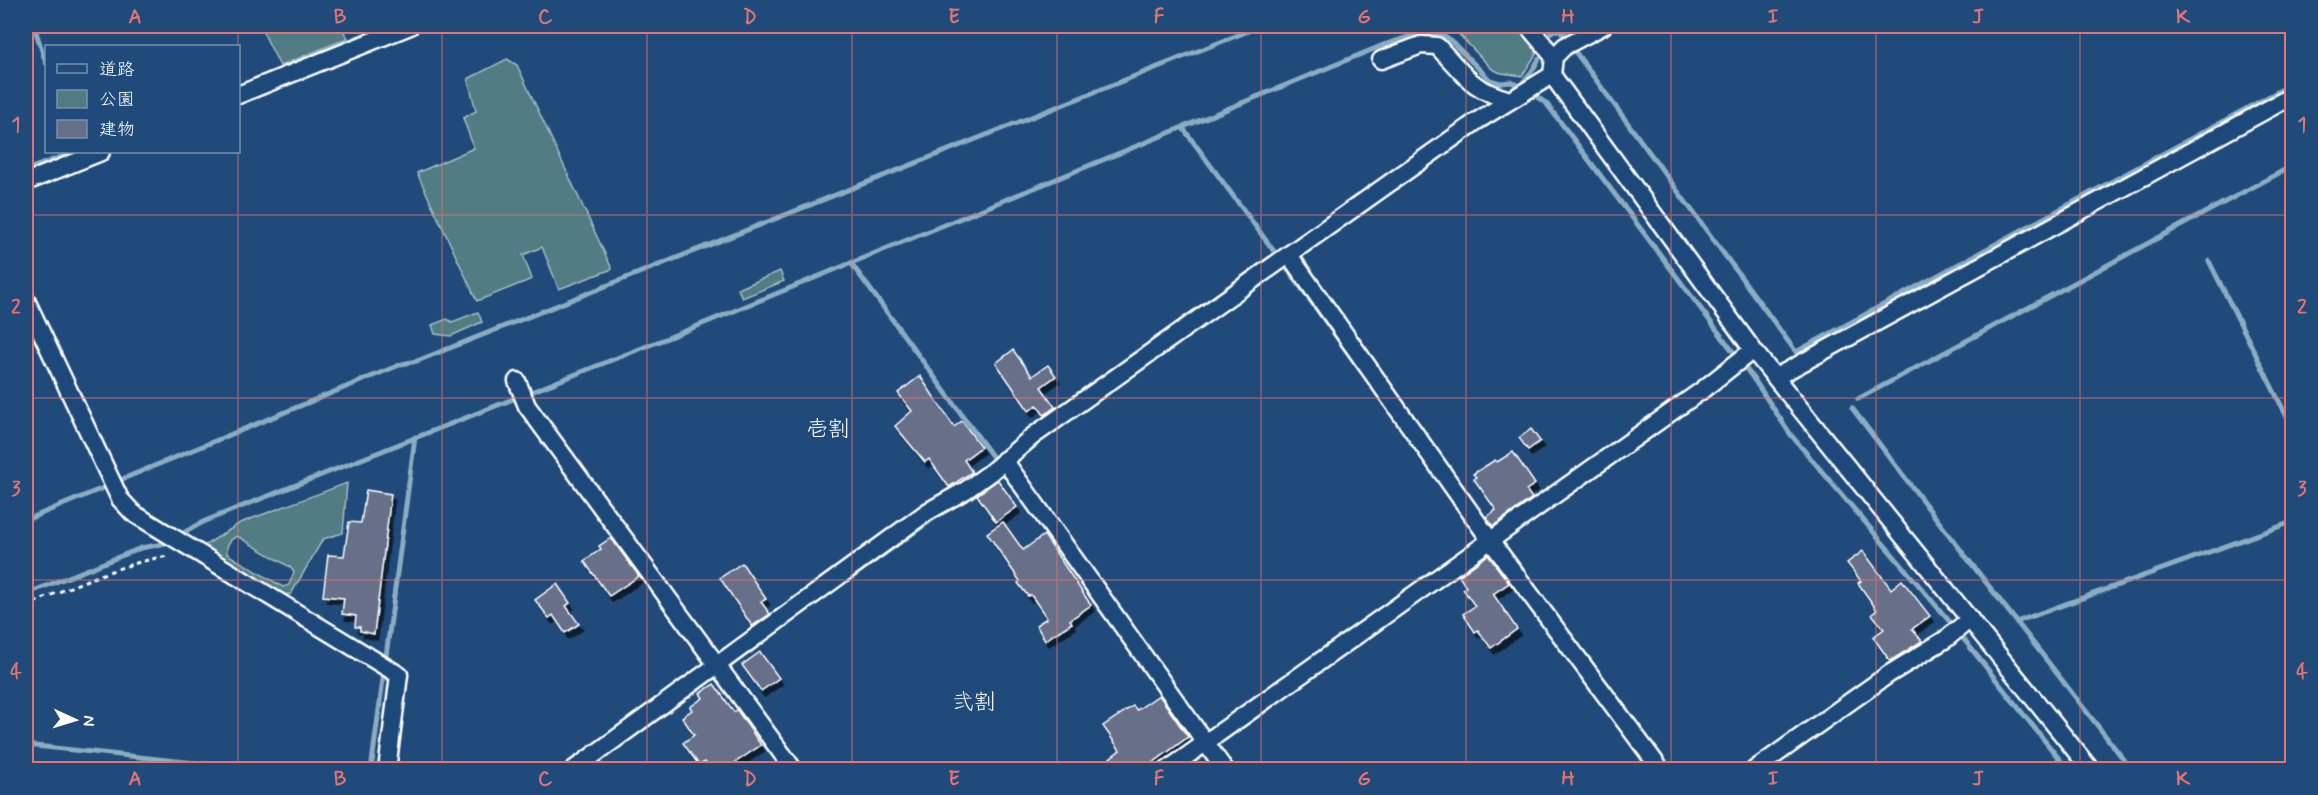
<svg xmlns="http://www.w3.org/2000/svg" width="2318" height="795" viewBox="0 0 2318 795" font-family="Mynerve,'Klee One',sans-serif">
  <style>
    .green { fill: #517b83; stroke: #a8bdc1; stroke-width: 1.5; fill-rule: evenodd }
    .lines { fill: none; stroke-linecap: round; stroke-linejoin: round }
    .stream { stroke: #8badc2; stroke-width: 5 }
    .building { fill: #676f89; stroke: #fff; stroke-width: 1.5; filter: url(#shadow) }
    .minor-casing { stroke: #fff; stroke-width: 21 }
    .path { stroke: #fff; stroke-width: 3; stroke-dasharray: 4.5 4.5; stroke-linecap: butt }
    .minor { stroke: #1f4a7a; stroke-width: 16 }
    .grid { fill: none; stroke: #e47373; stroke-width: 1.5; stroke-opacity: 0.55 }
    .labels { text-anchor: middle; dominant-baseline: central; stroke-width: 6; stroke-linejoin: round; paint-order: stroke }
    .neighbourhood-label { font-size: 22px; fill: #fff; stroke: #1f4a7a }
    .neatline { fill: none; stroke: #e47373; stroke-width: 2 }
    .grid-label { font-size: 20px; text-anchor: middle; font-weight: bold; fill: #e47373 }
  </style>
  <defs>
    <filter id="shadow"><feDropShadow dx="3.5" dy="6" stdDeviation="0" flood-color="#0009"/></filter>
  </defs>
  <rect width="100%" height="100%" fill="#1f4a7a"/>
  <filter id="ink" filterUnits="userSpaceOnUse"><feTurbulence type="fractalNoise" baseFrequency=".0167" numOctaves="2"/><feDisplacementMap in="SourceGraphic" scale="12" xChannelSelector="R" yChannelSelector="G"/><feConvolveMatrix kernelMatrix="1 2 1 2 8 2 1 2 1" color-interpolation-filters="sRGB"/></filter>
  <g filter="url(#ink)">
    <g class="green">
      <path d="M260,26h80l8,12 -68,28z"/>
      <path d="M1451,26h68l19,25 -16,25 -21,-3 -9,-4z"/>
      <path d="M507,59l10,6 95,204 -53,20 -17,-42 -19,8 9,24 -55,22 -60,-128 57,-25 -11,-30 13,-7 -8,-32z"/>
      <path d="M780,271l4,10 -42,17 -4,-9z"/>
      <path d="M478,312l4,10 -31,14 -16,-2 -3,-9 15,-6 5,3z"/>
      <path d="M347,483l-4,50 -20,6 -32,55 -8,1 -79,-49 36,-23zM237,536l53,31 4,5 -5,13 -6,2 -56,-33c-1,-9 2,-14 10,-18z"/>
    </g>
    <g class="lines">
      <g class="stream">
        <path d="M34,26l12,37"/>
        <path d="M1554,30l10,1 10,-5"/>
        <path d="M1560,31l236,321 496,-268"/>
        <path d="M1550,33l4,-3 -3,-4"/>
        <path d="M285,67l101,-41"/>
        <path d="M1520,86l12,-15 7,-12"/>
        <path d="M1183,128l93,126"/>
        <path d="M26,170l48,-18"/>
        <path d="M2209,261l83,166"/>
        <path d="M851,263l141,193"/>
        <path d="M1284,264l77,107"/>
        <path d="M1858,399l434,-233"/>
        <path d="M1852,408l73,96 207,266"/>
        <path d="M120,480l282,-116 15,-3 844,-335"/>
        <path d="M978,491l29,-21"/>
        <path d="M26,520l77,-32"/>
        <path d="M178,536l27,-15 485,-192 691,-283 34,-11 25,-1 11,7 39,39 10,3 11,-1 9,4 26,17 207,275 38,57 159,187 118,148"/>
        <path d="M852,577l92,-66"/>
        <path d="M26,594l115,-46 22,-4 7,-4"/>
        <path d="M2016,622l276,-100"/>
        <path d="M26,745l235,25"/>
        <path d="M371,770l44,-333"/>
      </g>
    </g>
    <g class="building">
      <path d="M1013,350l19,26 16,-11 8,11 -15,11 14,20 -11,8 -7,-10 -8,6 -33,-48z"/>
      <path d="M920,376l34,51 8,-6 19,26 -17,13 8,12 -23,15 -20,-28 -4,3 -30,-36 17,-15 -14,-18z"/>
      <path d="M1531,429l9,12 -12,9 -9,-12z"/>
      <path d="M1513,452l22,32 -9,6 6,8 -39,28 -7,-9 10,-7 -22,-31 2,-2 -3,-3 22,-14 2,2z"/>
      <path d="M998,480l19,27 -21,15 -19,-27z"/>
      <path d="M366,490l25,4 -17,140 -14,-3v-4h-5l1,-11 -14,-2 2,-16 -21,-2 5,-41 16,1 5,-34 12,1z"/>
      <path d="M1003,522l20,28 21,-15 47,70 -21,15 2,3 -27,17 -9,-15 11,-7 -16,-23 -3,1 -10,-13 2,-2 -33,-48z"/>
      <path d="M611,538l28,38 -30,20 -25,-35 17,-12 -2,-3z"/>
      <path d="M1863,551l28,38 11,-9 28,36 -18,13 10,12 -32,20 -17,-24 11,-8 -12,-15 5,-4 -19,-27 3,-2 -14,-18z"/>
      <path d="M1488,555l21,28 -16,11 24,35 -26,19 -13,-18 -3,2 -12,-18 12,-8 -12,-17 3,-2 -7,-11z"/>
      <path d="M742,563l24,36 -5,3 9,12 -18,12 -32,-48z"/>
      <path d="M557,584l13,19 -4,3 13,18 -14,9 -12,-18 -4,3 -14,-18z"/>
      <path d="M760,652l19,26 -18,13 -19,-26z"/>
      <path d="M714,684l20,28 3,-2 24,35 -37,25h-14l-5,-8 -6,3 -16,-22 11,-8 -12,-18 10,-7 -2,-3 13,-9 -3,-5z"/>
      <path d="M1159,695l29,42 -45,33h-25l-8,-12 10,-8 -17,-24 30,-20 4,4z"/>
    </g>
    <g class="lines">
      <defs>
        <g id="minor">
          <path d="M1528,26l26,31"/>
          <path d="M1603,26l-38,20 -11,11 -2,18 201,275 338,420"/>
          <path d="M1381,60l40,-15 16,1c28,28 32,43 73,54"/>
          <path d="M238,95l172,-69"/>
          <path d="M26,182l75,-30"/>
          <path d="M1289,255l201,285 171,230"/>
          <path d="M26,300l94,199 13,14 266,162 -12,95"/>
          <path d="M1776,377l516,-281"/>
          <path d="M517,381l10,25 267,364"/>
          <path d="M1004,460l221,310"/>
          <path d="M573,770l354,-258 39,-22 25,-18 42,-36 444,-315 75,-46"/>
          <path d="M1167,770l534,-379 52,-41"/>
          <path d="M1754,770l135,-96 57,-35 24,-20"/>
        </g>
      </defs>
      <use href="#minor" class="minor-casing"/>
      <path class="path" d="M26,606c45,-19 93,-42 142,-50"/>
      <use href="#minor" class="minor"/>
    </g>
  </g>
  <path class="grid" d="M238,26v20M442,26v744M647,26v744M852,26v744M1057,26v744M1261,26v744M1466,26v744M1671,26v744M1876,26v744M2080,26v744M238,152v618M26,215h2266M26,398h2266M26,580h2266"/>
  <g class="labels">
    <g class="neighbourhood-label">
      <text x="828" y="430">壱割</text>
      <text x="974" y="703">弐割</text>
    </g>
  </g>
  <rect width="2318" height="795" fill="none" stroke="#1f4a7a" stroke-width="66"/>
  <rect x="45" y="45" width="195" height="108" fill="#1f4a7a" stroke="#7992af" stroke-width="1.5"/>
  <rect x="57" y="64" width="30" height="9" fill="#1f4a7a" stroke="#7992af" stroke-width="1.5"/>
  <text x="99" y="75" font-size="18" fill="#ffffff">道路</text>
  <rect x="57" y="90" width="30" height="18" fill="#517b83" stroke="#7992af" stroke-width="1.5"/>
  <text x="99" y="105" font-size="18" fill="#ffffff">公園</text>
  <rect x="57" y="120" width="30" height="18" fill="#676f89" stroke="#7992af" stroke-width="1.5"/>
  <text x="99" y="135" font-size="18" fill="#ffffff">建物</text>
  <g transform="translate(75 720) rotate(94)" stroke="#1f4a7a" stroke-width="4.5" paint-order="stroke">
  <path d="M0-4.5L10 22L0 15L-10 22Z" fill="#ffffff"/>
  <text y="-9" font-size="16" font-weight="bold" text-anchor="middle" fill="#ffffff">N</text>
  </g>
  <rect x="33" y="33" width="2252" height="729" class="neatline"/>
  <g class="grid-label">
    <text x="135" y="23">A</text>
    <text x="340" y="23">B</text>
    <text x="545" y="23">C</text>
    <text x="750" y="23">D</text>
    <text x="954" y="23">E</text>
    <text x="1159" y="23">F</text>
    <text x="1364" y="23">G</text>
    <text x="1568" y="23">H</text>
    <text x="1773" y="23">I</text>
    <text x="1978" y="23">J</text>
    <text x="2183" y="23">K</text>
    <text x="16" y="131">1</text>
    <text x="2302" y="131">1</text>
    <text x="16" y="313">2</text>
    <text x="2302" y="313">2</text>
    <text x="16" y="495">3</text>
    <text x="2302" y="495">3</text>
    <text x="16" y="678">4</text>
    <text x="2302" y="678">4</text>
    <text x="135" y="785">A</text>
    <text x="340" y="785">B</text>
    <text x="545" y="785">C</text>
    <text x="750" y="785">D</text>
    <text x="954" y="785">E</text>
    <text x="1159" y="785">F</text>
    <text x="1364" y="785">G</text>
    <text x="1568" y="785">H</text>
    <text x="1773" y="785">I</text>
    <text x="1978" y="785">J</text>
    <text x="2183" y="785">K</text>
  </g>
</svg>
